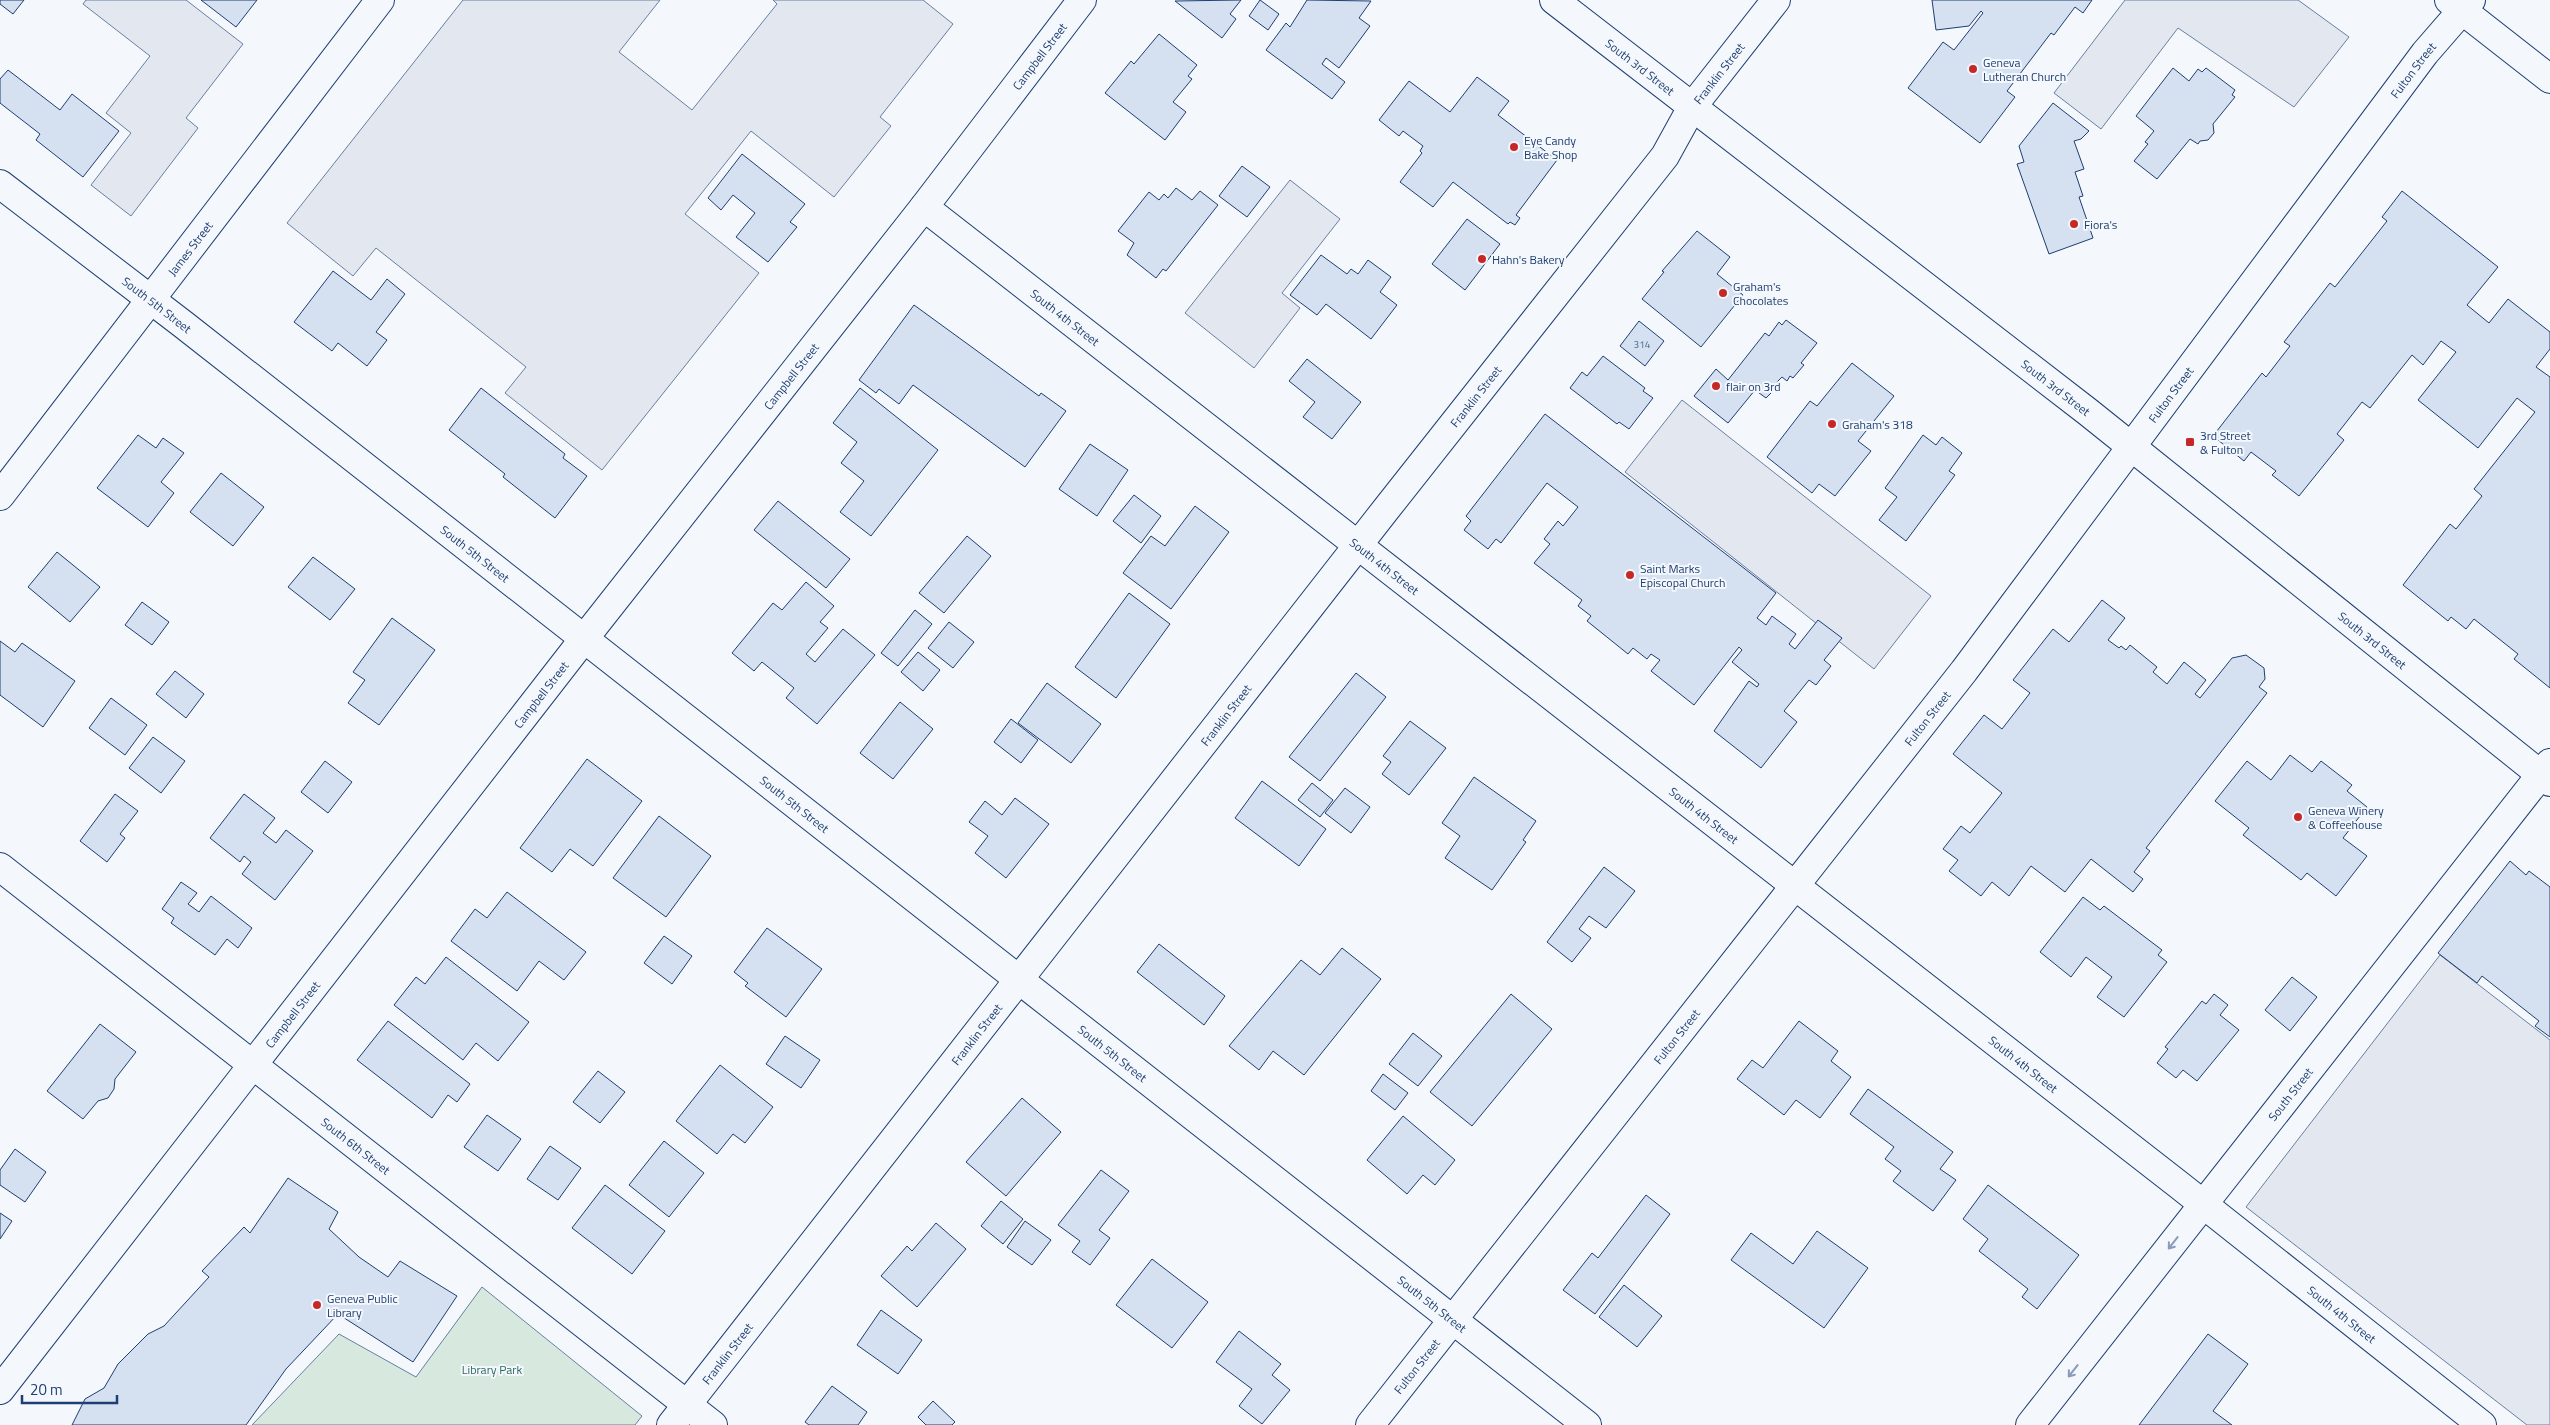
<svg xmlns="http://www.w3.org/2000/svg" width="2550" height="1425" viewBox="0 0 2550 1425" font-family="'Titillium Web',sans-serif">
  <style>
    .green { fill: #d7e8df; stroke: #687fa3 }
    .parking { fill: #e3e8f0; stroke: #687fa3 }
    .building { fill: #d5e0f0; stroke: #1d3f73 }
    .lines { fill: none; stroke-linecap: round; stroke-linejoin: round }
    .street-casing { stroke: #1d3f73; stroke-width: 30 }
    .street { stroke: #f4f7fb; stroke-width: 28 }
    .oneway { stroke: #889bb7 }
    .poi-dot { fill: #c62828; stroke: #f4f7fb; stroke-width: 2 }
    .labels { text-anchor: middle; dominant-baseline: central; stroke-width: 4; stroke-linejoin: round; paint-order: stroke }
    .number-label { font-size: 10px; fill: #4b6792 }
    .street-label { font-size: 12px; fill: #1d3f73; stroke: #f4f7fb }
    .poi-label { font-size: 12px; fill: #1d3f73; stroke: #f4f7fb; text-anchor: start }
    .park-label { font-size: 12px; fill: #2c6c60; stroke: #f4f7fb }
  </style>
  <rect width="100%" height="100%" fill="#f4f7fb"/>
  <path class="green" d="M482,1287l160,129 -7,9h-383l87,-91 77,43z"/>
  <g class="parking">
    <path d="M86,0h100l57,44 -57,74 12,10 -67,88 -40,-31 40,-52 -25,-20 44,-57 -67,-52z"/>
    <path d="M463,0h197l-41,52 73,58 85,-106 -4,-4h150l30,24 -73,93 11,9 -57,71 -83,-66 -66,83 74,59 -157,197 -97,-77 21,-26 -150,-119 -23,28 -66,-53z"/>
    <path d="M2125,0h173l51,37 -55,70 -116,-79 -77,101 -47,-36z"/>
    <path d="M1290,180l50,39 -58,74 18,15 -46,60 -69,-55z"/>
    <path d="M1682,400l249,196 -57,73 -249,-197z"/>
    <path d="M2440,955l110,85v385h-23l-281,-218z"/>
  </g>
  <g class="building">
    <path d="M0,0h24l-11,14 -13,-10z"/>
    <path d="M201,0h56l-21,27z"/>
    <path d="M1241,0l-11,14 6,5 -14,19 -47,-37z"/>
    <path d="M1260,0l19,14 -11,16 -19,-14z"/>
    <path d="M1307,0l64,1 -12,17 11,8 -31,42 -13,-10 -4,6 23,18 -13,17 -66,-49 20,-27 4,4z"/>
    <path d="M1932,0h160l-9,13 -8,-6 -21,28 -3,-2 -44,58 8,6 -35,46 -72,-55 35,-46 11,8 29,-37 -2,-2 -12,15 -33,4z"/>
    <path d="M1159,34l38,31 -9,11 4,3 -19,23 13,10 -21,28 -60,-47 26,-32 3,3z"/>
    <path d="M2173,68l16,13 9,-12 4,3 4,-4 29,22 -3,5 3,2 -22,27 1,9 -6,7 -8,1 -2,3 -8,-5 -33,40 -23,-18 14,-17 -3,-2 9,-11 -18,-15z"/>
    <path d="M8,70l52,40 12,-16 47,37 -36,46 -47,-37 4,-6 -40,-31v-24z"/>
    <path d="M1477,77l32,24 -11,14 59,45 -41,55 4,3 -5,7 -5,-3 -2,2 -55,-42 -20,25 -33,-25 22,-29 -2,-2 3,-5 -20,-15 -4,5 -20,-16 30,-39 41,31z"/>
    <path d="M2053,103l36,28 -8,8 -7,2 10,28 -9,3 8,24 -4,1 14,41 -44,16 -32,-90 7,-2 -5,-16z"/>
    <path d="M742,154l63,50 -15,18 7,5 -29,35 -32,-25 19,-24 -22,-18 -12,15 -13,-12z"/>
    <path d="M1242,166l28,21 -23,30 -28,-21z"/>
    <path d="M1176,188l16,12 8,-9 18,14 -52,66 -3,-2 -7,9 -29,-23 7,-12 -16,-12 31,-39 10,8 5,-6 4,4z"/>
    <path d="M2402,191l96,76 -31,38 22,18 19,-24 42,33v17l-14,18 14,10v311l-36,-29 4,-5 -44,-35 -8,10 -15,-12 -3,4 -45,-36 47,-61 6,5 26,-33 -8,-7 61,-77 -18,-14 -39,50 -60,-48 38,-48 -15,-11 -18,24 -11,-10 -42,53 -8,-6 -25,32 7,6 -45,56 -27,-21 4,-4 -25,-19 -7,9 -31,-25 49,-63 4,4 24,-31 -6,-4 46,-59 5,4 52,-66 -5,-4z"/>
    <path d="M1467,219l33,25 -35,46 -33,-26z"/>
    <path d="M1697,231l33,26 -13,17 26,21 -42,52 -59,-48 22,-27 -2,-1z"/>
    <path d="M1321,255l26,19 4,-5 7,5 10,-14 23,17 -11,15 17,13 -26,34 -45,-35 -9,11 -27,-20z"/>
    <path d="M333,271l38,29 16,-21 18,15 -29,38 11,8 -20,26 -29,-23 -6,8 -38,-29z"/>
    <path d="M914,305l125,91 2,-3 25,18 -41,56 -112,-82 -14,19 -20,-15 -3,4 -17,-13z"/>
    <path d="M1786,320l31,23 -16,20 3,2 -11,13 -3,-2 -3,5 -5,-4 -5,5 3,2 -14,14 -11,-8 -27,33 -34,-27 22,-27 12,11 37,-47 4,3 10,-14 3,3z"/>
    <path d="M1639,321l25,20 -19,25 -25,-20z"/>
    <path d="M1603,356l42,32 -2,3 10,7 -24,31 -10,-7 -2,2 -47,-36 12,-16 5,4z"/>
    <path d="M1307,359l54,43 -29,37 -29,-22 12,-15 -26,-21z"/>
    <path d="M1852,363l42,33 -36,45 13,10 -36,45 -16,-12 -7,9 -45,-36 43,-56 7,5z"/>
    <path d="M481,388l84,66 -2,4 24,18 -32,42 -52,-41 2,-3 -56,-44z"/>
    <path d="M860,388l78,62 -67,86 -31,-24 24,-31 -23,-18 16,-21 -24,-19z"/>
    <path d="M1545,414l231,179 -19,25 9,7 6,-9 24,18 -7,10 6,5 23,-29 24,18 -18,22 7,6 -15,19 -7,-5 -25,31 13,11 -36,46 -47,-37 35,-50 8,6 2,-3 -27,-22 10,-12 -3,-3 -45,58 -43,-34 9,-11 -9,-6 -4,5 -14,-11 -5,6 -41,-33 4,-5 -13,-10 4,-6 -48,-37 16,-19 -6,-5 14,-18 5,5 15,-19 -31,-24 -46,60 -5,-4 -8,10 -24,-19 7,-9 -5,-5z"/>
    <path d="M138,435l18,13 7,-10 21,15 -23,29 13,11 -26,34 -51,-39z"/>
    <path d="M1923,435l13,10 6,-8 20,16 -13,18 6,4 -49,66 -27,-21 18,-23 -12,-9z"/>
    <path d="M1090,444l38,26 -31,46 -38,-27z"/>
    <path d="M221,473l43,34 -31,39 -43,-34z"/>
    <path d="M1134,495l27,21 -20,27 -28,-22z"/>
    <path d="M778,501l72,58 -24,29 -72,-58z"/>
    <path d="M1195,506l34,26 -58,77 -48,-36 28,-37 14,10z"/>
    <path d="M967,536l24,20 -47,57 -25,-20z"/>
    <path d="M57,552l43,35 -30,35 -42,-35z"/>
    <path d="M313,557l42,32 -25,31 -42,-33z"/>
    <path d="M806,582l28,24 -14,16 8,6 -22,26 9,8 28,-33 32,26 -58,69 -31,-26 8,-10 -32,-26 -8,9 -22,-18 41,-50 9,7z"/>
    <path d="M1129,593l41,31 -54,74 -41,-31z"/>
    <path d="M2102,600l23,18 -17,22 11,8 2,-2 5,4 4,-5 27,22 -4,5 14,12 17,-22 22,18 -11,14 5,4 32,-40 14,-3 18,13 1,11 -6,8 8,6 -121,155 4,3 -16,21 9,7 -10,13 -42,-33 -26,33 -34,-26 -22,30 -17,-14 -11,14 -32,-25 9,-11 -15,-11 18,-23 9,7 32,-40 -49,-39 31,-39 18,14 28,-36 -17,-13 40,-51 16,13z"/>
    <path d="M142,602l27,20 -17,23 -27,-20z"/>
    <path d="M915,610l17,14 -34,42 -17,-13z"/>
    <path d="M392,618l43,32 -56,75 -31,-22 17,-23 -12,-8z"/>
    <path d="M949,622l25,20 -21,26 -25,-20z"/>
    <path d="M0,641l15,11 7,-9 53,38 -32,46 -43,-32z"/>
    <path d="M918,652l22,18 -17,21 -22,-19z"/>
    <path d="M175,671l29,23 -18,24 -30,-24z"/>
    <path d="M1356,673l30,24 -66,84 -31,-24z"/>
    <path d="M1047,683l54,41 -30,39 -53,-40z"/>
    <path d="M111,698l36,27 -22,30 -36,-27z"/>
    <path d="M900,702l33,27 -40,50 -33,-26z"/>
    <path d="M1011,719l27,21 -17,23 -27,-21z"/>
    <path d="M1410,721l36,27 -37,47 -27,-21 9,-12 -8,-6z"/>
    <path d="M153,737l32,24 -24,32 -32,-25z"/>
    <path d="M2290,755l22,17 9,-11 31,24 -5,6 20,16 -24,31 24,18 -31,40 -29,-23 -6,7 -58,-45 6,-7 -34,-27 32,-40 24,19z"/>
    <path d="M587,759l55,42 -49,65 -23,-17 -18,23 -32,-24z"/>
    <path d="M325,761l27,21 -24,31 -27,-21z"/>
    <path d="M1474,777l62,44 -13,19 3,2 -34,48 -47,-32 15,-22 -18,-13z"/>
    <path d="M1262,781l64,48 -27,37 -64,-48z"/>
    <path d="M1312,783l21,17 -13,17 -22,-17z"/>
    <path d="M1345,788l25,19 -19,26 -26,-20z"/>
    <path d="M115,794l23,17 -18,23 5,4 -18,24 -27,-21z"/>
    <path d="M244,794l31,24 -12,15 13,10 10,-13 27,21 -38,49 -33,-26 9,-12 -7,-6 -4,6 -30,-24z"/>
    <path d="M1015,798l34,26 -43,54 -31,-25 13,-17 -19,-14 16,-21 17,14z"/>
    <path d="M659,816l52,40 -45,61 -53,-39z"/>
    <path d="M2510,861l16,14 3,-4 21,16v150l-15,-11 4,-5 -57,-45 -5,7 -39,-30z"/>
    <path d="M1604,867l31,24 -29,37 -17,-12 -10,13 12,9 -19,24 -25,-20z"/>
    <path d="M181,882l16,11 -9,11 11,8 12,-16 41,32 -14,20 -11,-9 -12,16 -44,-32 3,-5 -12,-9z"/>
    <path d="M507,892l79,60 -22,28 -25,-19 -22,30 -66,-50 24,-32 12,9z"/>
    <path d="M2083,897l17,13 4,-4 58,44 -4,5 9,7 -43,55 -27,-20 15,-20 -26,-20 -15,20 -31,-25z"/>
    <path d="M767,928l55,41 -36,48 -41,-31 3,-3 -14,-11z"/>
    <path d="M664,936l28,20 -20,28 -28,-21z"/>
    <path d="M1159,944l66,52 -21,29 -67,-53z"/>
    <path d="M1342,948l39,31 -77,96 -31,-24 -14,19 -30,-24 72,-86 19,15z"/>
    <path d="M446,957l83,65 -31,39 -22,-18 -13,17 -69,-55 22,-28 9,7z"/>
    <path d="M2292,977l25,20 -27,34 -25,-21z"/>
    <path d="M1511,994l41,35 -80,97 -42,-34z"/>
    <path d="M2214,994l14,11 -8,10 19,15 -42,51 -14,-11 -7,8 -19,-15 11,-14 -3,-2 37,-46 4,3z"/>
    <path d="M388,1021l82,63 -13,18 -9,-7 -16,23 -75,-58z"/>
    <path d="M1799,1021l39,30 -7,10 20,16 -31,41 -24,-18 -12,15 -47,-36 15,-19 11,8z"/>
    <path d="M100,1024l36,28 -21,27 -1,10 -6,9 -10,3 -15,18 -36,-28z"/>
    <path d="M1413,1033l29,23 -24,30 -29,-22z"/>
    <path d="M785,1036l35,24 -19,28 -35,-24z"/>
    <path d="M720,1065l53,42 -28,36 -12,-9 -16,20 -41,-33z"/>
    <path d="M598,1071l27,21 -25,31 -27,-21z"/>
    <path d="M1383,1074l25,19 -13,17 -24,-19z"/>
    <path d="M1868,1089l85,63 -13,17 16,11 -23,31 -40,-30 8,-10 -16,-12 9,-12 -44,-33z"/>
    <path d="M1022,1098l39,34 -55,64 -40,-34z"/>
    <path d="M487,1115l34,24 -23,32 -34,-24z"/>
    <path d="M1403,1116l52,44 -20,25 -12,-10 -16,19 -40,-34z"/>
    <path d="M664,1141l40,32 -35,44 -40,-32z"/>
    <path d="M550,1146l31,22 -23,32 -31,-21z"/>
    <path d="M15,1149l31,23 -21,30 -25,-17v-15z"/>
    <path d="M1101,1170l28,21 -30,39 11,8 -20,27 -18,-13 8,-11 -22,-16z"/>
    <path d="M288,1178l50,34 -9,17 30,28 29,20 12,-16 57,35 -44,66 -75,-48 -52,55 -40,56h-174l13,-26 19,-11 14,-24 30,-30 16,-8 45,-49 -7,-6 42,-44 6,6z"/>
    <path d="M605,1185l60,46 -33,43 -60,-46z"/>
    <path d="M1988,1185l91,70 -42,54 -15,-12 6,-8 -49,-38 9,-12 -25,-20z"/>
    <path d="M1646,1195l24,19 -75,100 -32,-24 29,-37 6,5z"/>
    <path d="M1001,1201l22,18 -20,25 -22,-18z"/>
    <path d="M0,1213l12,8 -12,18z"/>
    <path d="M1025,1221l26,19 -19,25 -25,-18z"/>
    <path d="M936,1223l30,26 -49,58 -36,-31 26,-30 5,5z"/>
    <path d="M1817,1231l51,37 -44,60 -93,-68 20,-27 42,31z"/>
    <path d="M1152,1259l56,43 -36,46 -56,-43z"/>
    <path d="M1624,1285l38,31 -25,31 -38,-30z"/>
    <path d="M881,1310l41,30 -24,34 -41,-29z"/>
    <path d="M1239,1331l42,33 -9,11 18,15 -28,34 -23,-18 13,-17 -36,-27z"/>
    <path d="M2208,1334l40,30 -35,47 19,14h-93z"/>
    <path d="M832,1386l35,26 -9,13h-49l-4,-3z"/>
    <path d="M933,1401l22,21 -3,3h-26l-8,-8z"/>
  </g>
  <g class="lines">
    <defs>
      <g id="street">
        <path id="s1" d="M1554,0l534,412 462,370"/>
        <path d="M2449,0l101,79"/>
        <path id="s2" d="M0,184l184,141 1403,1100"/>
        <path id="s3" d="M924,207l1255,978 303,240"/>
        <path id="s4" d="M0,496l380,-496"/>
        <path id="s5" d="M0,867l713,558"/>
        <path id="s6" d="M0,1390l583,-750 341,-433 158,-207"/>
        <path id="s7" d="M671,1425l716,-917 278,-352 27,-49 84,-107"/>
        <path id="s8" d="M1370,1425l594,-754 461,-618 46,-53"/>
        <path id="s9" d="M2030,1425l520,-662"/>
      </g>
    </defs>
    <use href="#street" class="street-casing"/>
    <use href="#street" class="street"/>
  </g>
  <defs><path id="oneway-shaft" d="M-6 0H5M1.5-3L5.5 0L1.5 3" fill="none" stroke-width="1.6" stroke-linecap="round" stroke-linejoin="round" transform="scale(1.25)"/></defs>
  <g class="oneway">
    <use href="#oneway-shaft" transform="translate(2173 1243) rotate(128)"/>
    <use href="#oneway-shaft" transform="translate(2073 1371) rotate(128)"/>
  </g>
  <g class="poi-dot">
    <circle cx="1973" cy="69" r="5"/>
    <circle cx="1514" cy="147" r="5"/>
    <circle cx="2074" cy="224" r="5"/>
    <circle cx="1482" cy="259" r="5"/>
    <circle cx="1723" cy="293" r="5"/>
    <circle cx="1716" cy="386" r="5"/>
    <circle cx="1832" cy="424" r="5"/>
    <rect x="2185" y="437" width="10" height="10" rx="2.5"/>
    <circle cx="1630" cy="575" r="5"/>
    <circle cx="2298" cy="817" r="5"/>
    <circle cx="317" cy="1305" r="5"/>
  </g>
  <g class="labels">
    <g class="number-label">
      <text x="1642" y="344">314</text>
    </g>
    <g class="street-label">
      <text stroke="none"><textPath href="#s6" startOffset="1691">Campbell Street</textPath></text>
      <text stroke="none"><textPath href="#s1" startOffset="109">South 3rd Street</textPath></text>
      <text stroke="none"><textPath href="#s8" startOffset="1710">Fulton Street</textPath></text>
      <text stroke="none"><textPath href="#s7" startOffset="1711">Franklin Street</textPath></text>
      <text stroke="none"><textPath href="#s4" startOffset="312">James Street</textPath></text>
      <text stroke="none"><textPath href="#s2" startOffset="198">South 5th Street</textPath></text>
      <text stroke="none"><textPath href="#s3" startOffset="179">South 4th Street</textPath></text>
      <text stroke="none"><textPath href="#s6" startOffset="1286">Campbell Street</textPath></text>
      <text stroke="none"><textPath href="#s1" startOffset="634">South 3rd Street</textPath></text>
      <text stroke="none"><textPath href="#s8" startOffset="1305">Fulton Street</textPath></text>
      <text stroke="none"><textPath href="#s7" startOffset="1306">Franklin Street</textPath></text>
      <text stroke="none"><textPath href="#s2" startOffset="602">South 5th Street</textPath></text>
      <text stroke="none"><textPath href="#s3" startOffset="584">South 4th Street</textPath></text>
      <text stroke="none"><textPath href="#s1" startOffset="1039">South 3rd Street</textPath></text>
      <text stroke="none"><textPath href="#s6" startOffset="881">Campbell Street</textPath></text>
      <text stroke="none"><textPath href="#s7" startOffset="901">Franklin Street</textPath></text>
      <text stroke="none"><textPath href="#s8" startOffset="900">Fulton Street</textPath></text>
      <text stroke="none"><textPath href="#s2" startOffset="1008">South 5th Street</textPath></text>
      <text stroke="none"><textPath href="#s3" startOffset="989">South 4th Street</textPath></text>
      <text stroke="none"><textPath href="#s6" startOffset="476">Campbell Street</textPath></text>
      <text stroke="none"><textPath href="#s7" startOffset="496">Franklin Street</textPath></text>
      <text stroke="none"><textPath href="#s8" startOffset="495">Fulton Street</textPath></text>
      <text stroke="none"><textPath href="#s2" startOffset="1412">South 5th Street</textPath></text>
      <text stroke="none"><textPath href="#s3" startOffset="1394">South 4th Street</textPath></text>
      <text stroke="none"><textPath href="#s9" startOffset="421">South Street</textPath></text>
      <text stroke="none"><textPath href="#s5" startOffset="452">South 6th Street</textPath></text>
      <text stroke="none"><textPath href="#s2" startOffset="1818">South 5th Street</textPath></text>
      <text stroke="none"><textPath href="#s3" startOffset="1799">South 4th Street</textPath></text>
      <text stroke="none"><textPath href="#s7" startOffset="91">Franklin Street</textPath></text>
      <text stroke="none"><textPath href="#s8" startOffset="75">Fulton Street</textPath></text>
    </g>
    <g class="poi-label">
      <text x="1983" y="62">Geneva<tspan x="1983" dy="14">Lutheran Church</tspan></text>
      <text x="1524" y="140">Eye Candy<tspan x="1524" dy="14">Bake Shop</tspan></text>
      <text x="2084" y="224">Fiora's</text>
      <text x="1492" y="259">Hahn's Bakery</text>
      <text x="1733" y="286">Graham's<tspan x="1733" dy="14">Chocolates</tspan></text>
      <text x="1726" y="386">flair on 3rd</text>
      <text x="1842" y="424">Graham's 318</text>
      <text x="2200" y="435">3rd Street<tspan x="2200" dy="14">&amp; Fulton</tspan></text>
      <text x="1640" y="568">Saint Marks<tspan x="1640" dy="14">Episcopal Church</tspan></text>
      <text x="2308" y="810">Geneva Winery<tspan x="2308" dy="14">&amp; Coffeehouse</tspan></text>
      <text x="327" y="1298">Geneva Public<tspan x="327" dy="14">Library</tspan></text>
    </g>
    <g class="park-label">
      <text x="492" y="1369">Library Park</text>
    </g>
  </g>
  <path d="M22 1395v8h95v-8" fill="none" stroke="#1d3f73" stroke-width="2.5"/>
  <text x="30" y="1395" font-size="15" fill="#1d3f73" stroke="#f4f7fb" stroke-width="4" paint-order="stroke">20 m</text>
</svg>
